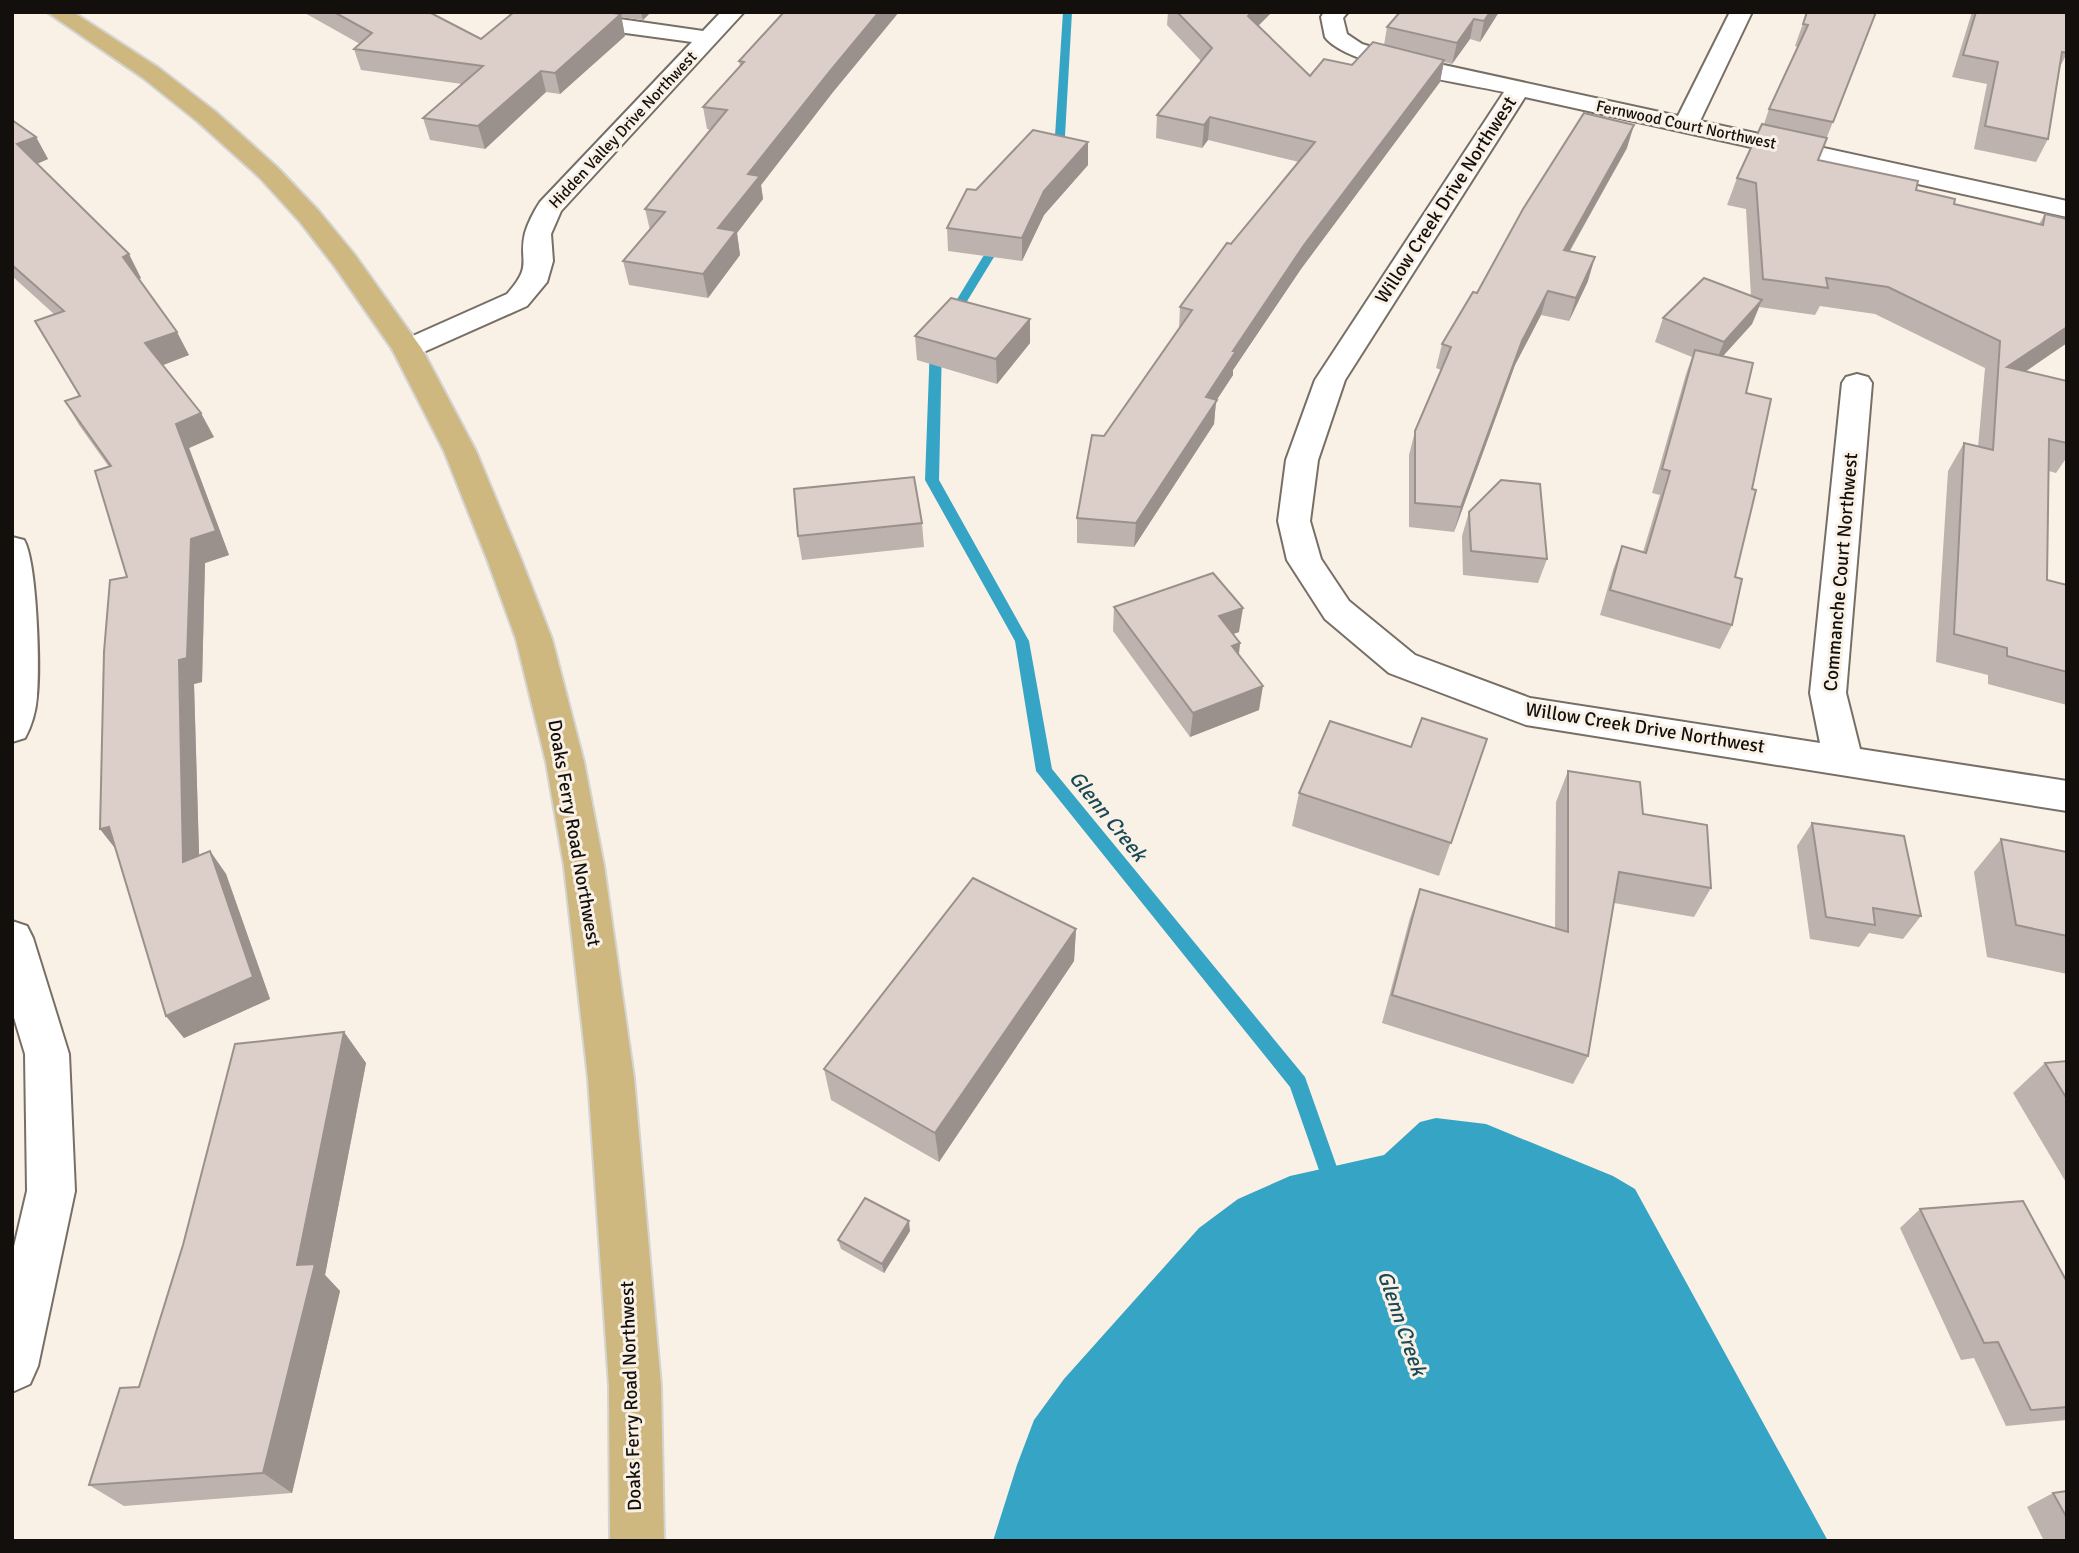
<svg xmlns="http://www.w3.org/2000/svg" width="2079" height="1553" viewBox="0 0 2079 1553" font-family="Signika,sans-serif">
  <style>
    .water { fill: #36a5c5 }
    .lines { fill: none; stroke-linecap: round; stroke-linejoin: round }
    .stream { fill: #36a5c5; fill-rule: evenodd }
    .minor-casing { stroke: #776f66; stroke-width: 4 }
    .major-casing { stroke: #d4d4d3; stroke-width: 4 }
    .minor { fill: #fff; fill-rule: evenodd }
    .major { fill: #ceb87f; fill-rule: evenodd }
    .wall { fill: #bdb2ad }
    .shaded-wall { fill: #9a918d }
    .building { fill: #dccfc9; stroke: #9a918d; stroke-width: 2 }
    .labels { text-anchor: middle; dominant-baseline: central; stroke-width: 6; stroke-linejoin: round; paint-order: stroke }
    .far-street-label { font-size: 16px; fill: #120f0c; stroke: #faf1e6 }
    .street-label { font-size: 19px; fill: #120f0c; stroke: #faf1e6 }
    .water-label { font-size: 21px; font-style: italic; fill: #194856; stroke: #faf1e6 }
  </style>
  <rect width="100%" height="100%" fill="#faf1e6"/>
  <path class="water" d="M1436,1118l50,6 127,52 22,13 193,352h-835l24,-76 17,-45 30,-41 135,-151 39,-29 52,-23 94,-21 36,-33z"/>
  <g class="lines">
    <g class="stream">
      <path d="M1063,12h9l-7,124 -11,20 -4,1 -5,-3 10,-18z"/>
      <path d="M995,237l10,2 -50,82h-8l-2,-2z"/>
      <path d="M936,340l6,4 -3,136 90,161 23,128 253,308 39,110 -3,6 -7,3 -7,-3 -37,-106 -254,-316 -21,-130 -90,-161 5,-136z"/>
    </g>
    <defs>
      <g id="minor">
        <path d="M511,12h60l132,19 18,-19h23l-183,199 -10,23 2,27 -6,21 -20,24 -110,49 -10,3 -10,-3 -5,-6 5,-6 110,-49c27,-30 11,-32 18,-61 3,-10 9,-22 15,-31l152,-160 -170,-23 -8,-2z"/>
        <path d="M1324,12h24l-5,6 4,16 15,10 36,11 280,61 52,-104h22l-52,109 367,80v16l-542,-120 -180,283 -27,80 -8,61 11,38 28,42 66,54 115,43 290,45 -10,-50 32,-310 4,-6 11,-3 11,3 4,6 -26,310 14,56 207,32v30l-541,-86 -137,-52 -64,-54 -38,-59 -9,-39 8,-61 29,-80 189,-288c-37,-8 -159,-26 -179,-55l-4,-20z"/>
        <path d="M12,537l12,3c13,22 16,128 13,156 -1,14 -5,29 -12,42l-13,4z"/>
        <path d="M12,921l15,5 6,12 36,116 6,137 -37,175 -8,18 -18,8v-137l15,-64 -2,-137 -13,-43z"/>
      </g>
      <path id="major" d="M47,12h26l86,56 57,44 61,55 41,43 37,45 67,94 54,102 45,108 31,80 32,123 20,104 30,212 27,308 3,155h-54l-1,-155 -21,-308 -24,-212 -18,-104 -30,-123 -29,-80 -43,-108 -52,-102 -57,-82 -35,-45 -41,-45 -61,-55 -55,-44z"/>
    </defs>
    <use href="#minor" class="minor-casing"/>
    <use href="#major" class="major-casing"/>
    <use href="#minor" class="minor"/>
    <use href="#major" class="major"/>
  </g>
  <g class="wall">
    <path d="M303,12h126l52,27 33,-27h137l-8,8 -22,-3 4,19 -65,58 -14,-2 -61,57 -55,-9 -7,-22 39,-34 -101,-14 -7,-21 6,-5z"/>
    <path d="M784,12h115l-66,80 -72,93 2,14 -26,34 3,22 -32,43 -79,-13 -6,-24 27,-31 -5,-21 66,-79 -4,-1 -4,-22 37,-41 -1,-5z"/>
    <path d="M1168,12h104l-14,14 52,50 42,-11 32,-20 3,-18 112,-15 -19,30 -10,-3 -18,25 -8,-2 -4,20 -139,187 -68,101v5l-17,26 -2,23 -80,123 -57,-4v-25l27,-82 75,-107 1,-22 119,-145 -91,-22 -6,8 -46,-10 1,-23 44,-54 -34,-36z"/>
    <path d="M1807,12h69l-58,148 98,30 38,14 85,20 6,-10 22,5v124l-42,28 42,10v76l-11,16 -7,-2 -2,109 20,5v120l-79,-21v-9l-52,-13 12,-191 16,-28 14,4 7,-79 -110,-54 -55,-8 -5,9 -56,-8 -7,17 -29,32 23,37 6,96 -17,88 -3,48 -12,24 -120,-34 13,-45 9,-24 21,6 17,-57 -8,-2 34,-119 6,-17 -37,-15 8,-24 88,-22 -5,-87 -19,-4 10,-27 27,-54 5,-15 29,-62 -3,-1z"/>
    <path d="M1972,12h95v41l-7,14 -12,72 -12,23 -62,-13 13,-65 -35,-7z"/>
    <path d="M12,120l24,17 12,22 -11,5 104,114 -2,1 50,76 -26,10 51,72 -25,11 40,107 -24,8 -3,119 -8,2 5,171 11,-4 16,23 44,125 -86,39 -18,-22 -51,-168 -15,-19 27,-252 -18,-110 -30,-42 -14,-24 15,-5 -26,-82 -42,-38z"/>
    <path d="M1088,142v23l-44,50 -22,46 -74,-10 -1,-23 29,-38z"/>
    <path d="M1627,148l-57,103 18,30 -19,40 -28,-6 -26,50 -61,167 -45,-5v-72l6,-24 26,-61 -5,-2 6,-24 35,-51z"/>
    <path d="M1030,319v24l-33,41 -80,-24 -2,-24z"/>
    <path d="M1469,512l78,47 -9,24 -75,-8 -1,-39z"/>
    <path d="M922,523l2,24 -122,13 -4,-24z"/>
    <path d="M1114,607l125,25 -6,2 7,9 -1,12 20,55 -69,27 -77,-106z"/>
    <path d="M1487,739l-48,137 -147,-50 7,-33 112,-46z"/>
    <path d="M1568,771l75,43 68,74 -17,29 -80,-14 -26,153 -15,28 -191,-61 28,-105 10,-29 135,39 1,-126z"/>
    <path d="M1812,823l109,93 -18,23 -34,-6 -10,14 -49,-8 -13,-93z"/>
    <path d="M2001,839l66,13v122l-80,-17 -13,-85z"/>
    <path d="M1076,929l-2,32 -135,201 -108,-62 -7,-31z"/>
    <path d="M344,1032l22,31 -41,212 15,16 -48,202 -168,13 -35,-21 50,-98z"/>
    <path d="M2067,1061v123l-54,-91 32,-30z"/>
    <path d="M1920,1209l147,73v138l-61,6 -32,-68 -13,2 -61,-132z"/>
    <path d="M910,1231l-26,42 -43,-24 -3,-9z"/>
    <path d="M2067,1491v50h-23l-17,-34 26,-14z"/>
  </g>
  <g class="shaded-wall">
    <path d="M641,12h10l-8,8z"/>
    <path d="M879,12h20l-66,80 -72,93 2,14 -26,34 3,22 -32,43 -5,-24 15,-46 30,-54 83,-104z"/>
    <path d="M1252,12h20l-26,26 2,-22z"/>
    <path d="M1490,12h9l-19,30 4,-21z"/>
    <path d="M621,14l4,22 -65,58 -5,-21z"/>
    <path d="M1474,19l-4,20 -18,25 5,-21z"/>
    <path d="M1444,60l-4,22 -139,187 -68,101v5l-17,26 -2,23 -80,123 2,-24 97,-172 71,-106z"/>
    <path d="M541,71l5,21 -61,57 -7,-23z"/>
    <path d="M1210,117l-2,23 -6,8 2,-23z"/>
    <path d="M1634,125l-7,23 -70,125 7,-23z"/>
    <path d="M36,137l12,22 -19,8 -12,-23z"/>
    <path d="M1088,142v23l-44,50 -22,46v-23l22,-47z"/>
    <path d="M129,254l12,24 -6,3 -12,-24z"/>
    <path d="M1595,257l-7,24 -19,40 7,-23z"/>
    <path d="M1548,291l-7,24 -26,50 -61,167 7,-25 61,-166z"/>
    <path d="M1762,300l-10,24 -38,42 10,-24z"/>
    <path d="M1030,319v24l-33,41 -1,-25z"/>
    <path d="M2067,327v16l-70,48 10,-24z"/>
    <path d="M177,332l12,23 -31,12 -13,-24z"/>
    <path d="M201,413l13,24 -25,11 40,107 -24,8 -3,119 -8,2 6,201 -17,-23 -7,-438z"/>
    <path d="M1243,608l-4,24 -23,8 3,-24z"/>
    <path d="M1240,643l-3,24 -5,-21z"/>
    <path d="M1263,686l-4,24 -69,27 3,-24z"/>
    <path d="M109,827l9,25 -18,-23z"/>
    <path d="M210,851l16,23 44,125 -86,39 -18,-22z"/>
    <path d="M1076,929l-2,32 -135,201 -4,-29z"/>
    <path d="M344,1032l22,31 -41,212 15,16 -48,202 -29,-20 34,-208z"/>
    <path d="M909,1221l1,10 -26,42 -2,-9z"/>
  </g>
  <g class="building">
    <path d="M334,12h95l52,27 33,-27h90l17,2 -66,59 -14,-2 -63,55 -55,-8 60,-52 -129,-17 18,-16z"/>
    <path d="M784,12h95l-48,58 -83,104 12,2 -42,52 18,3 -33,43 -80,-13 42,-49 -20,-3 82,-99 -24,-3 41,-45 -5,-1z"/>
    <path d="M1177,12h75l-4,4 62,60 14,-17 28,6 21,-23 71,18 -140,185 -71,106h3l-30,46 11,3 -81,123 -59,-5 15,-83 12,1 88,-126 -12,-3 47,-64 4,1 84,-102 -105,-25 -6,8 -47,-10 55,-67z"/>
    <path d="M1400,12h90l-6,9 -10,-2 -17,24 -70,-16z"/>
    <path d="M1807,12h69l-43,110 -64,-13 39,-84 -5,-1z"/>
    <path d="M1976,12h91v41l-5,-1 -14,87 -63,-13 13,-64 -35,-7z"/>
    <path d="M1584,113l50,12 -70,125 31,7 -19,41 -28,-7 -26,50 -61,166 -46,-4v-72l36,-84 -9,-3 31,-52 4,1 46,-84z"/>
    <path d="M12,120l24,17 -19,7 112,110 -6,3 54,75 -32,11 56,70 -25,11 40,107 -25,8 -4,119 -8,2 4,202 27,-11 43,126 -87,39 -57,-189 -9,2 4,-177 6,-72 17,-3 -32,-106 16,-5 -46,-65 15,-5 -45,-75 29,-10 -52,-46z"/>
    <path d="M1762,124l65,14 -9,22 100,21 -2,9 39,9 -1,5 89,21 2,-11 22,5v108l-60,40 60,14v62l-18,-4 -2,141 20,5v87l-60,-16v-8l-53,-14 10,-191 29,7 7,-109 -112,-54 -62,-9 2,10 -65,-9 -7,-96 -19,-5z"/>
    <path d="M1033,130l55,12 -44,49 -22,47 -75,-10 20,-39 9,1z"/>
    <path d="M1704,278l58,22 -38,42 -61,-24z"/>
    <path d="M951,298l79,21 -34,40 -81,-23z"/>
    <path d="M1695,350l58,13 -7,30 25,6 -19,90 4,1 -21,87 7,2 -10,46 -122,-35 12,-44 24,7 24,-82 -8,-2z"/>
    <path d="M914,477l8,46 -124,13 -4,-47z"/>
    <path d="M1501,480l39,4 7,75 -76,-8 -2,-39z"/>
    <path d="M1213,573l30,35 -24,8 21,27 -8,3 31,40 -70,27 -79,-106z"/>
    <path d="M1422,718l65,21 -36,104 -152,-50 31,-72 81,26z"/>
    <path d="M1568,771l72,11 3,32 64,11 4,63 -92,-16 -31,184 -196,-61 28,-106 148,43z"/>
    <path d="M1812,823l92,13 17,80 -48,-8 2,17 -49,-8z"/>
    <path d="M2001,839l66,13v84l-51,-11z"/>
    <path d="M973,878l103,51 -141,204 -111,-64z"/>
    <path d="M344,1032l-47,233 18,-1 -52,209 -174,12 31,-97 19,-1 44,-142 52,-201z"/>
    <path d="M2067,1061v38l-22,-36z"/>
    <path d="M865,1198l44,23 -27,43 -44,-24z"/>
    <path d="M2023,1201l44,81v125l-36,3 -33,-68 -14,1 -64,-134z"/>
    <path d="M2067,1491v27l-14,-25z"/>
  </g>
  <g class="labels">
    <g class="far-street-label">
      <text transform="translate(1686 125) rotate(12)">Fernwood Court Northwest</text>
      <text transform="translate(623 130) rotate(-47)">Hidden Valley Drive Northwest</text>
    </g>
    <g class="street-label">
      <text transform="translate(1446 200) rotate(-57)">Willow Creek Drive Northwest</text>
      <text transform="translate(1841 572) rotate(-85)">Commanche Court Northwest</text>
      <text transform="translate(1645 728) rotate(9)">Willow Creek Drive Northwest</text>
      <text transform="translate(574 833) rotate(80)">Doaks Ferry Road Northwest</text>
      <text transform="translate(631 1396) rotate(-92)">Doaks Ferry Road Northwest</text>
    </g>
    <g class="water-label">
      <text transform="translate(1108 816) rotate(51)">Glenn Creek</text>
      <text transform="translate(1402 1323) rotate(71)">Glenn Creek</text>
    </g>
  </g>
  <rect width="2079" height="1553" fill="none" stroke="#120f0c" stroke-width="28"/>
</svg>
